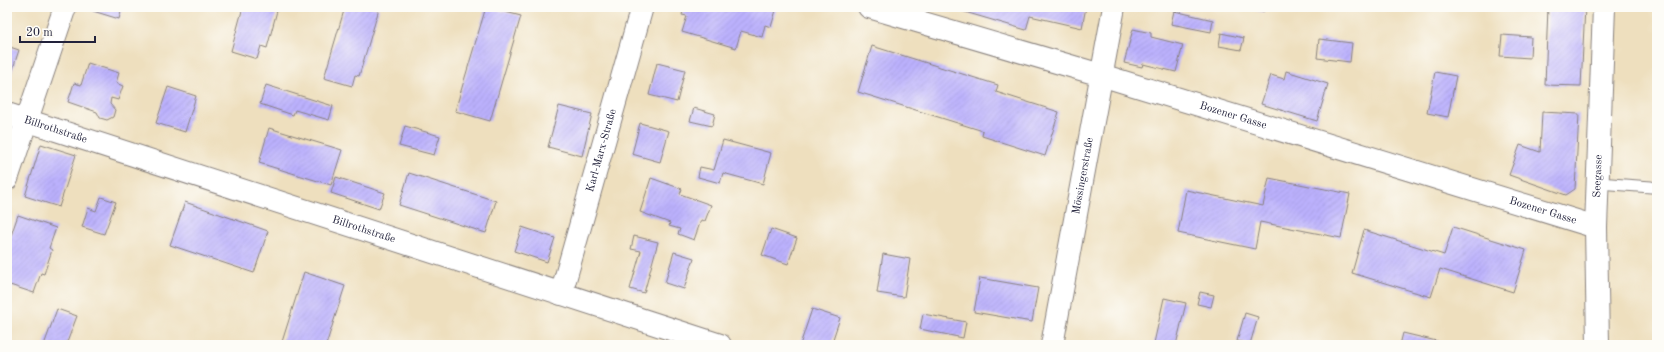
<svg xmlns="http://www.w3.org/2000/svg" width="1664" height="352" viewBox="0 0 1664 352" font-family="'Old Standard TT',serif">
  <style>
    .building { fill: url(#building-hatch) }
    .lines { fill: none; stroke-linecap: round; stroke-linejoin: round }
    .service-casing { stroke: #88807c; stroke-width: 13 }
    .minor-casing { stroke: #88807c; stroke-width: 24 }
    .service { stroke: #fff; stroke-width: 11 }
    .minor { stroke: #fff; stroke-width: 22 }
    .labels { text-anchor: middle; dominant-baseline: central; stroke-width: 3; stroke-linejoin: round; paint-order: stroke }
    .street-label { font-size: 11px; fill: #22223b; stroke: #fdfcf7 }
  </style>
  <defs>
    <pattern id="building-hatch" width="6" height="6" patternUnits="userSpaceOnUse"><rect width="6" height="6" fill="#bbb1fd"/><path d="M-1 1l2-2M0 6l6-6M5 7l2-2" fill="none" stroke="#a098da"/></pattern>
  </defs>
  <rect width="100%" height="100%" fill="#fdfcf7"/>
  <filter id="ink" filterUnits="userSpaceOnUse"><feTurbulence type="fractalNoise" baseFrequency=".025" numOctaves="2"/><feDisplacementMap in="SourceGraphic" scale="8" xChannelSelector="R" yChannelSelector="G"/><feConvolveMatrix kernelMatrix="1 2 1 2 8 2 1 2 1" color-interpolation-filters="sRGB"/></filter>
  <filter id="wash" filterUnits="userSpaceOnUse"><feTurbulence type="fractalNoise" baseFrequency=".012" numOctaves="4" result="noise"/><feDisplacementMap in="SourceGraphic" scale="16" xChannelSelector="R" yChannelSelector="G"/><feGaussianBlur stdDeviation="0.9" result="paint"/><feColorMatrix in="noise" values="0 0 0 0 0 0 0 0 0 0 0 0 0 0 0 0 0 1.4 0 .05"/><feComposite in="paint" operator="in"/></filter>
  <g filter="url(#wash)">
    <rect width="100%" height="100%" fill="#eedfbe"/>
    <g id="blocks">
      <g class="building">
        <path d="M94,7h28l-3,12 -26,-8z"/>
        <path d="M243,7h35l-11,41 -6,-2 -4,13 -26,-8z"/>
        <path d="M345,7h27l7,2 -20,67 -4,-1 -3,11 -28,-8z"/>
        <path d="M486,7l35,9 -31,105 -35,-10z"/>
        <path d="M684,7h93l-6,20 -6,-2 -3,12 -21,-6 -5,17 -54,-16 5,-16 -5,-1z"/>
        <path d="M948,7h138l-4,21 -52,-12 -4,14z"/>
        <path d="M1241,7h25l-3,5z"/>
        <path d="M1548,7h37l-4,79 -36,-1z"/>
        <path d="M1174,11l39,9 -2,12 -40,-8z"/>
        <path d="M1133,29l18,4v4l32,8 -7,27 -33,-8 -1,3 -18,-4z"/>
        <path d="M1221,33l23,5 -3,12 -22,-4z"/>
        <path d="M1502,35l29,2 -1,21 -30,-2z"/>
        <path d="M1319,39l33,4 -2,19 -33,-4z"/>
        <path d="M7,46l12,4 -12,37z"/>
        <path d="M872,46l126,39 -2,7 63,20 -14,44 -63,-20 1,-5 -125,-39z"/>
        <path d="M88,63l31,10 -3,10 7,3 -5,14 -7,-2 -1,6 5,6 -2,7 -6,3 -7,-2 -3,-6 -29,-10 6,-19 7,2z"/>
        <path d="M657,63l28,7 -8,32 -28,-7z"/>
        <path d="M1286,71l42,13 -11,37 -56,-17 10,-29 13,4z"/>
        <path d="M1435,72l21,4 -8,41 -21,-4z"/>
        <path d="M266,85l67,21 -4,14 -34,-10 -2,5 -33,-11z"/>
        <path d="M168,87l28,9 -11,36 -29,-9z"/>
        <path d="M559,106l33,8 -10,42 -34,-9z"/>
        <path d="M694,108l21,6 -3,12 -22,-5z"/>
        <path d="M1542,112l37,2 -4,75 -9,6 -57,-20 11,-30 20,7z"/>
        <path d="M640,123l29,8 -9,31 -28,-8z"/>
        <path d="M405,126l35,10 -6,19 -35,-9z"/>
        <path d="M269,128l73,22 -11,35 -72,-22z"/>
        <path d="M723,140l48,13 -8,31 -40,-11 -3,10 -22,-6 2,-10 14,3z"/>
        <path d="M41,144l35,11 -17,52 -34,-11z"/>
        <path d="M409,173l87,28 -10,32 -87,-28z"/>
        <path d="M336,177l49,16 -6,16 -48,-16z"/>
        <path d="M651,178l31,11 -2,5 31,11 -6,16 -4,-1 -7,20 -16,-6 2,-5 -11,-3 1,-3 -30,-11z"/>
        <path d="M1269,178l81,16 -9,44 -81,-16 -5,27 -77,-16 8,-43 77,16z"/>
        <path d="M101,197l15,5 -12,32 -22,-7 6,-19 8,3z"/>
        <path d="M185,202l83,29 -14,42 -84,-28z"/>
        <path d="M18,215l38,13 -7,20 3,2 -8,24 -3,-1 -7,20 -27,-9v-37z"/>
        <path d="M522,227l33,11 -8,24 -33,-11z"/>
        <path d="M1453,227l73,23 -13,42 -73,-23 -9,28 -79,-24 12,-43 80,25z"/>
        <path d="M771,229l26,9 -9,26 -26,-9z"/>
        <path d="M634,236l24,6 -14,51 -14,-4 11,-38 -10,-2z"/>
        <path d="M674,252l20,6 -10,31 -19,-6z"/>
        <path d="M883,254l27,5 -6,38 -27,-4z"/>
        <path d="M304,272l41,14 -19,59h-45z"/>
        <path d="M980,278l58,10 -6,34 -58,-10z"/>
        <path d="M1200,292l14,3 -3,12 -14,-3z"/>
        <path d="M1164,298l22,5 -10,42h-12l-10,-2z"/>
        <path d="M57,309l20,7 -11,29h-22z"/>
        <path d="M812,309l28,9 -9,27h-31z"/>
        <path d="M1245,313l13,4 -8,27 -13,-3z"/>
        <path d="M923,314l43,8 -3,16 -43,-9z"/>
        <path d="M1403,333l46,11v1h-49z"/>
      </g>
    </g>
  </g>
  <g filter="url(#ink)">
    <use href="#blocks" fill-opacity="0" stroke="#88807c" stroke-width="1"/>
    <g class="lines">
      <defs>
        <path id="service" d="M1598,183l53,4"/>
        <g id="minor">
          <path id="s1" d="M869,7l232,68 495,152"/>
          <path id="s2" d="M7,114l713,231"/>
          <path d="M7,179l58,-172"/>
          <path id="s3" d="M561,294l81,-287"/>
          <path id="s4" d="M1052,345l62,-338"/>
          <path id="s5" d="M1598,345l-2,-118 8,-220"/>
        </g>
      </defs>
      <use href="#service" class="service-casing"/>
      <use href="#minor" class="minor-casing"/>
      <use href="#service" class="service"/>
      <use href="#minor" class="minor"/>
    </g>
  </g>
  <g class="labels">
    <g class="street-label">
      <text stroke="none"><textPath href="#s1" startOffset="380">Bozener Gasse</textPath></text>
      <text stroke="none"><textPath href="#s2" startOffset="51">Billrothstraße</textPath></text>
      <text stroke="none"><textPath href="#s3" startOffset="149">Karl-Marx-Straße</textPath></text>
      <text stroke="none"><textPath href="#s4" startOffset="172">Mössingerstraße</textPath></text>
      <text stroke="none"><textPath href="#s5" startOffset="169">Seegasse</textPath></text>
      <text stroke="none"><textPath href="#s1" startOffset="704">Bozener Gasse</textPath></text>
      <text stroke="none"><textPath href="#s2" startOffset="375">Billrothstraße</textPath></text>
    </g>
  </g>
  <rect width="1664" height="352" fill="none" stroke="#fdfcf7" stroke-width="24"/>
  <path d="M20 36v6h75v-6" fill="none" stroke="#22223b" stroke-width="2"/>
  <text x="26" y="36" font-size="12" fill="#22223b" stroke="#fdfcf7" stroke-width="3" paint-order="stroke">20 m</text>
</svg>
